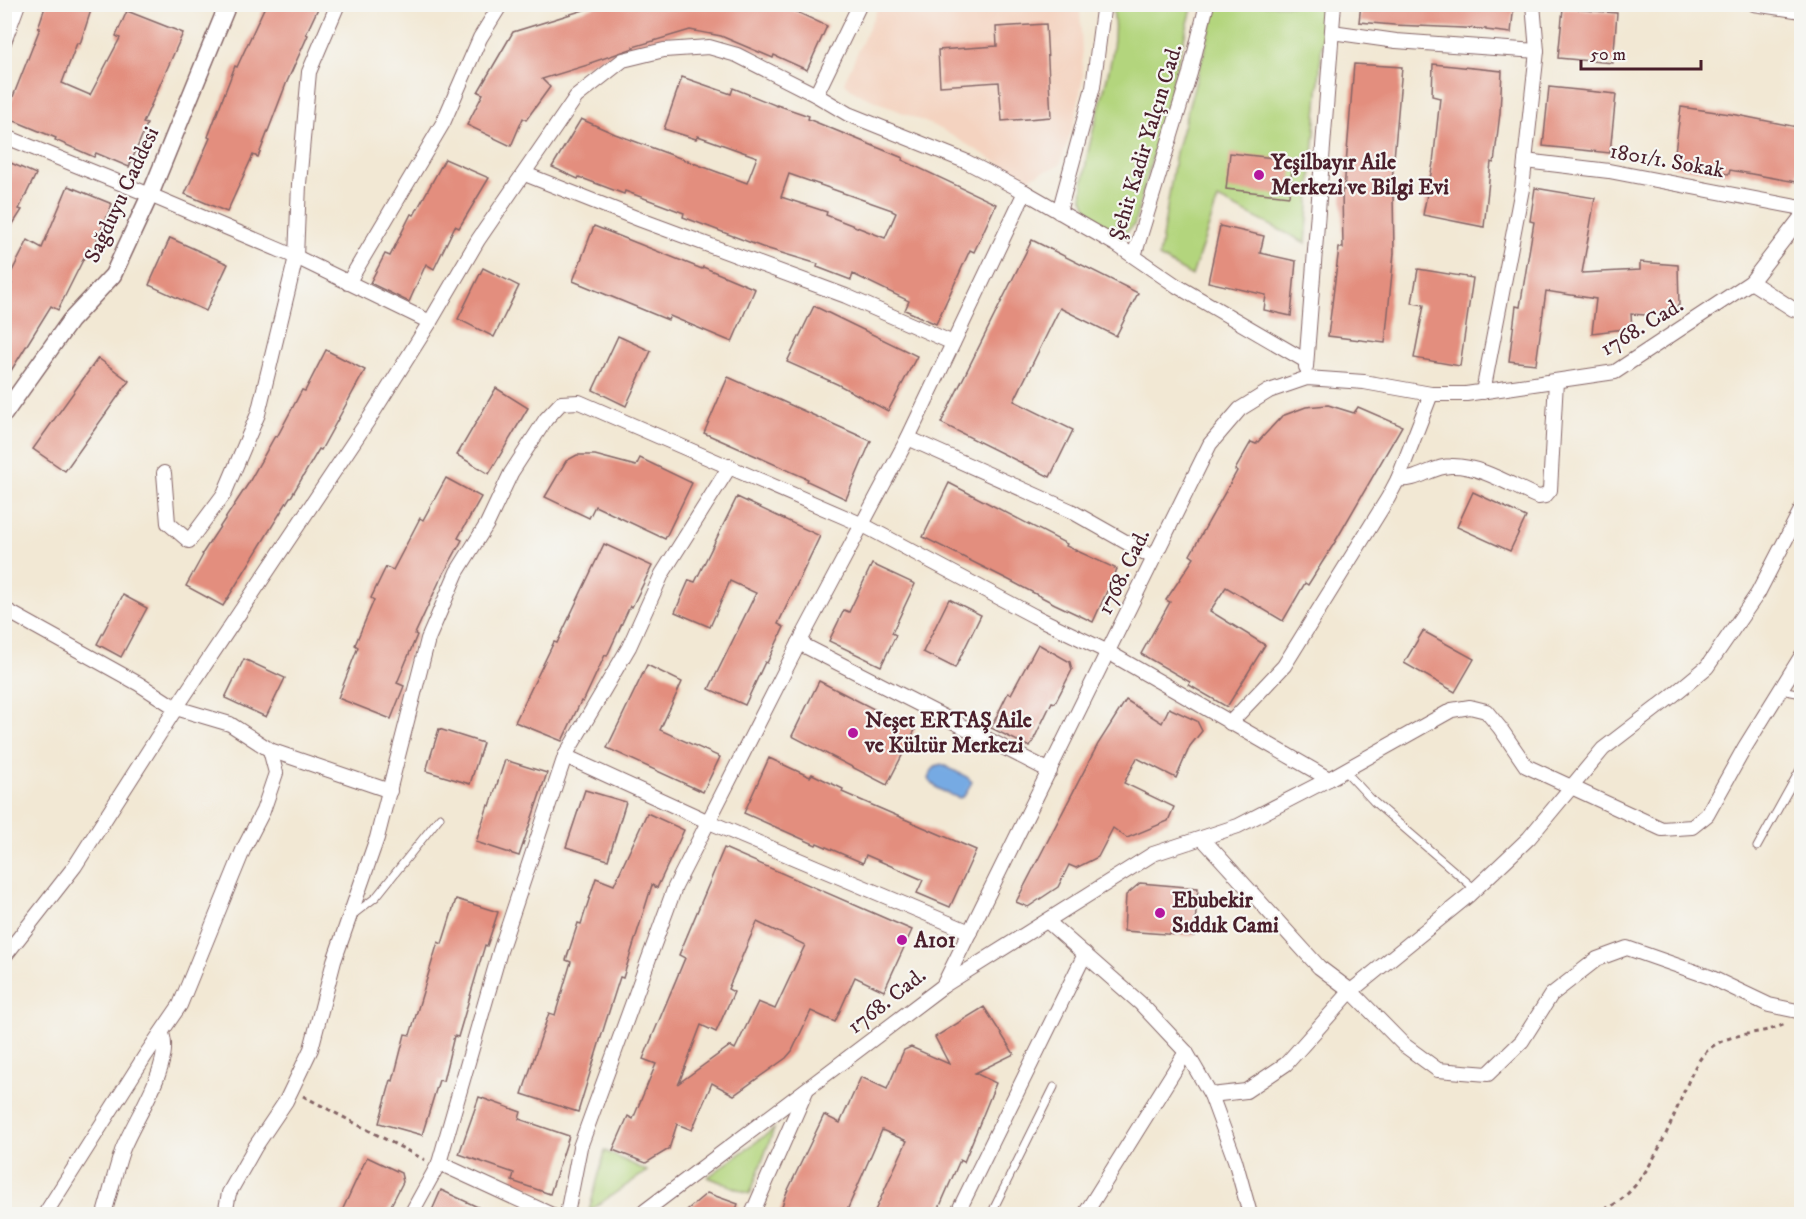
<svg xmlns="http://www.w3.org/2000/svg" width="1806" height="1219" viewBox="0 0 1806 1219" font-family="'IM FELL DW Pica',serif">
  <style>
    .built { fill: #f4d3c0 }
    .green { fill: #b3d57d; stroke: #7e7a54; stroke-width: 1.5 }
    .water { fill: #76aae3; stroke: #606487; stroke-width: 1.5 }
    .building { fill: #e38e7e; fill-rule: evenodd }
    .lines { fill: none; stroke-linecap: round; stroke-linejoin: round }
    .service-casing { stroke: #856566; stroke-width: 9 }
    .minor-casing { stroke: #856566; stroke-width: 16 }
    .tertiary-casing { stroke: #856566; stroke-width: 19 }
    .path { stroke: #856566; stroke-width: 3; stroke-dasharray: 4.5 4.5; stroke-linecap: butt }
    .service { stroke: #fff; stroke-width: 7 }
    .minor { stroke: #fff; stroke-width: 14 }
    .tertiary { stroke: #fff; stroke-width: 16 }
    .poi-dot { fill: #b5179e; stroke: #f6f6f2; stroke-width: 2 }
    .labels { text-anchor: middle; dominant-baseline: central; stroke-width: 4.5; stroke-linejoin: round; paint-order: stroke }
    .street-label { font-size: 22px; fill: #4a1f2b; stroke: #f6f6f2 }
    .poi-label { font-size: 22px; font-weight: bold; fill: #4a1f2b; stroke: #f6f6f2; text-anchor: start }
  </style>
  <rect width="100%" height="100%" fill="#f6f6f2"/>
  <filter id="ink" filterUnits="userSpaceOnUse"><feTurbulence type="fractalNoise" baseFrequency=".0167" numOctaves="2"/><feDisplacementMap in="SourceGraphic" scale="12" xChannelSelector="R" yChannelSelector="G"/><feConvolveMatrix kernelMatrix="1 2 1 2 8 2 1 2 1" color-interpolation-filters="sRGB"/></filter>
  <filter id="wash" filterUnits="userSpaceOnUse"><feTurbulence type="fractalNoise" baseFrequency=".008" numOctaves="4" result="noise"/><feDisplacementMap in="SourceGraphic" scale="24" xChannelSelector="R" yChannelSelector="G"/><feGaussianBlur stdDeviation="1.35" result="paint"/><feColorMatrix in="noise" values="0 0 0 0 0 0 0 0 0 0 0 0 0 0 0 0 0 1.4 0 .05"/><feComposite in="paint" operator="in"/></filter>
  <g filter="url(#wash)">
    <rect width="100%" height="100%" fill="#f2e8d4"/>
    <path class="built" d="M1079,4l1,4 3,69 -8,43 -15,45 -34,14 -87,-51 -83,-35 -12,-11 35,-77z"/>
    <g class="green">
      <path d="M1112,5h81l-59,220 -8,7c-18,1 -38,-15 -43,-34 -2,-8 1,-19 2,-27 5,-50 39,-119 27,-166z"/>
      <path d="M1217,5h108l-19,238 -88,-44 -26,77 -33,-19 17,-105z"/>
      <path d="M774,1129l-24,65 -42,-17z"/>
      <path d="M605,1151l42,20 -58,40z"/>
    </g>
    <path class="water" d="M941,764l26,13 5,5 -8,14 -4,2c-11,-3 -26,-10 -32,-19 3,-8 5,-12 13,-15z"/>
    <g id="blocks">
      <g class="building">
        <path d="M46,4h47l-13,40 -3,-1 -15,40 28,12 30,-57 -4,-2 11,-25 56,22 -40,90 4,1 -18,43 -33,-14 -2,4 -39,-17 1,-2 -51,-21 35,-89h-2z"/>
        <path d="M266,4h54l-14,30 2,1 -22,49 -28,73 -5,-2 -26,57 -42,-18 25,-56 -2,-1 27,-71 2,1z"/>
        <path d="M603,4h177l47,22 -20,44 -33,-15 -1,3 -52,-22 -31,-6 -57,17 1,1 -44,15 1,1 -49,15 8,8 -24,33 -3,-2 -12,28 -44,-21 16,-31 -5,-2 35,-60z"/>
        <path d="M1361,4h153l-3,29 -25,-3v-1l-92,-4 -35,-3z"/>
        <path d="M1563,8l54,5 -4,50 -55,-5z"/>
        <path d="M1046,24l5,93 -49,4 -3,-39 -59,4 -2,-36 59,-4 -1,-19z"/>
        <path d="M1354,64l48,3 -11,126 2,1 1,59 -9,90 -57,-7 11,-88h4l-1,-58h2z"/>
        <path d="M1433,64l69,7 -2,42 -6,50 -3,-1 -7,65 -61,-12 10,-52 7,-65 -8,-2z"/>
        <path d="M682,77l49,17 2,-6 44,18v-1l32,11 -1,3 95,39 -1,2 94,44 -22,48 -4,-2 -34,74 -31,-14 4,-9 -56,-27 -2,6 -34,-13 1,-3 -56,-17 -79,-30 1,-4 -59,-22 -1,3 -45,-17 -1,2 -26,-12 29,-48 34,15 132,49 10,-26 -59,-21 -2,3 -32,-10zM789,174l103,36v1l4,2 -11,25 -59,-23 1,-3 -46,-15z"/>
        <path d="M1549,87l67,7 -6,59 -67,-7z"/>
        <path d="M1681,107l56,8 65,13v25l-6,29 -66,-12 -1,4 -56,-7z"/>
        <path d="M1230,153l63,7 -4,36 -63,-7z"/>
        <path d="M445,159l44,19 -30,50 -4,-2 -21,43 -8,-5 -17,38 -39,-19 15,-29 5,2 21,-42 3,1z"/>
        <path d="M4,160l32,14 -17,35 3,1 -18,28z"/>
        <path d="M68,186l44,18 -22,52 -4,-2 -28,56 -7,-4 -47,76v-85l8,-13 -5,-3 21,-41 14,8z"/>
        <path d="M1535,188l60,10 -13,75 58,-3v-8l38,3 1,40 -17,11 -31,-2 1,14 -40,5 4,-34 -50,-8 -10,73 -27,-3 7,-55 4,1 14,-85 -4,-1z"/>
        <path d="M594,226l108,43 1,-2 52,22 -23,53 -62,-26 -2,4 -95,-39z"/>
        <path d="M1220,226l44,10 -4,17 36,8 -5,55 -27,-6 2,-15 -58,-13z"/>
        <path d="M170,238l58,26 -22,47 -57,-26z"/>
        <path d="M1032,240l106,53 -22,43 -56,-28 -46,93 59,29 -23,47 -109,-54z"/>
        <path d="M483,268l36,18 -25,51 -36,-18z"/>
        <path d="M1418,269l55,9 -13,88 -46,-8 10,-53 -12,-2z"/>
        <path d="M814,306l103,50 -29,55 -51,-27 -50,-22z"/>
        <path d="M618,336l33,15 -25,55 -33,-16z"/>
        <path d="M326,350l39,20 -44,80 -2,-1 -28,48h-1l-67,109 -37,-20 17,-31 -1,-1 46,-70 27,-48 2,1 25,-47 3,1z"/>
        <path d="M98,358l31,23 -64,90 -32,-22z"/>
        <path d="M728,377l143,64 -25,58 -39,-18 1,-2 -104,-46z"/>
        <path d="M496,388l32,20 -39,66 -32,-19z"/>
        <path d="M1328,405l26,8 4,-6 44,19 -67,116 -27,43 -3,-2 -22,38 -57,-34 -16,24 55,34 -38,62 -38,-22 1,-3 -49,-28 29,-52 -4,-2 28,-42 -4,-3 47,-84 -2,-1 16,-28 5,2 26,-28 24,-9z"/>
        <path d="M577,455h18l41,11 4,-8 52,25 -27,56 -70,-33 -6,12 -44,-21 21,-36z"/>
        <path d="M446,478l35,19 -23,41 4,2 -23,42 -24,52 2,1 -20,48 7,3 -13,33 -53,-21 20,-51 -3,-2 19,-45 -3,-2 15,-31 7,3 27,-52 3,2z"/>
        <path d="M949,483l118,61 -1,2 51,23 -24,53 -38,-18 -48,-25 -84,-42z"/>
        <path d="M1473,492l53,25 -16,34 -53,-24z"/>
        <path d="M737,497l83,39 -42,88 6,3 -17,36 -2,-1 -20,43 -36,-16 47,-96 -26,-12 -20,46 -35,-15 14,-32 6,2z"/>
        <path d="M604,544l48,22 -20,41 -2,-1 -23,50 -2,-1 -22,47 -2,-1 -19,40 -47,-19 39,-80 3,1z"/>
        <path d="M872,564l43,20 -23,49 4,2 -15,31 -52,-25 15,-31 5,2z"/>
        <path d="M123,595l24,13 -26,49 -24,-13z"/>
        <path d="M949,599l32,16 -26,53 -32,-16z"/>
        <path d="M1423,631l51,28 -19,33 -51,-29z"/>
        <path d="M1038,644l32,18 2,8 -17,33 -3,-1 -22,45 -39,-19 17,-35 3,1z"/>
        <path d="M244,659l41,19 -19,39 -41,-19z"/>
        <path d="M647,665l35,17 -22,48 60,27 -17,35 -96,-44z"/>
        <path d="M819,681l96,49 -28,55 -95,-49z"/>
        <path d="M1126,700l36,23 7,-15 28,13 5,10 -12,15 -14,32 -39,-20 -13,25 50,24 -6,14 -41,17 -14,-10 -15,29 -22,11 -7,-3 -11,22 -30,20 -12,-5 82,-158z"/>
        <path d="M439,729l44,14 -13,41 -44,-13z"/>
        <path d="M769,758l41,19 2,-3 31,15 -1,3 134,58 -26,57 -33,-14 6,-13 -57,-25 -3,8 -46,-20 -1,2 -72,-32z"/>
        <path d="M505,760l42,13 -28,83 -43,-14 12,-37 2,1z"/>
        <path d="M585,790l41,12 -18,58 -42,-13z"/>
        <path d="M647,813l37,17 -27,58 -5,-3 -29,93 -3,-1 -14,44 -28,91 -56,-18 27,-81 6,2 16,-53 -5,-2 12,-37 3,1 15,-46 18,7z"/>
        <path d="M724,848l188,82 -28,61 -29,-14 -20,45 -24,-11 -19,40 -6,7 -52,37 -22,-12 -20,47 -15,-6 -8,25 -23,14 -33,-13 15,-34 5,3 23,-55 -13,-5 42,-101 -6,-3zM757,922l48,23 -30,64 -17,-7 -23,47 -5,-3 -51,37 22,-58 15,7 18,-40 -6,-3z"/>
        <path d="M1140,883l58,5 -4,48 -70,-5 2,-36z"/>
        <path d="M456,899l42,13 -11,34 -2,-1 -27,92 -4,-1 -11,45 -4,-1 -17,55 -43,-12 12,-43 2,1 12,-47 5,1 28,-93 4,2z"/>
        <path d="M984,1007l30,47 -39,19 21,10 -32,79 -4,-2 -24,55h-63l34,-74 -25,-11 -37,85h-66l7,-21 38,-79 16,8 21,-46 26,12 17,-39 7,-3 38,17 -14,-27z"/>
        <path d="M479,1097l42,15 -2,7 50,17 -19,58 -38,-13 2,-8 -55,-19z"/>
        <path d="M367,1157l34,16 2,9 -17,33h-46z"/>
        <path d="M441,1190l54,25h-65z"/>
        <path d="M707,1193l31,11 -4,11h-53z"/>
      </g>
    </g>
  </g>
  <g filter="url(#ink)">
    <use href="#blocks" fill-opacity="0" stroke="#856566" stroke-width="1.5"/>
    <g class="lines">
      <defs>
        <g id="service">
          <path d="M1781,690l21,4"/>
          <path d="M1345,771l29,31 101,87"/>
          <path d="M1757,847l45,-81"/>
          <path d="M354,914l22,-17 64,-80"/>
          <path d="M991,1214l63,-127"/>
        </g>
        <g id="minor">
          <path d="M1754,4l48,7"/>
          <path d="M1332,32l64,9 141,10"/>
          <path d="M4,42l14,-38"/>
          <path d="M816,95l44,-91"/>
          <path d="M4,136l146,59 146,62 134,65"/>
          <path d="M1525,161l84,10 193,37"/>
          <path d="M525,174l116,46 205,76 107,47"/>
          <path d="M1059,212l34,-125 10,-77"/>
          <path d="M1134,256l56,-183 17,-69"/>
          <path d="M1751,282l42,27 9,3"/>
          <path d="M348,283l95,-160 37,-85 21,-34"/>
          <path d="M1306,367l28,-363"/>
          <path d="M1483,392l39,-203 15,-138 -4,-47"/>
          <path d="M908,438l163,73 83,47"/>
          <path d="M164,473l4,50 21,18 35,-47 34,-80 38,-157 3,-73 10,-112 29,-68"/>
          <path d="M1398,479c19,3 34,-13 53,-13 29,-1 61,20 87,31l7,-1 5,-6 6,-109"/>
          <path d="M4,609l135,75 37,24 54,16 40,26 6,23 -13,38 -19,37 -64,157 -35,51 -100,158"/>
          <path d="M799,643l251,128"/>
          <path d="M1230,723l54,-57 104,-168 10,-19 33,-85"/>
          <path d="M270,750l120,41"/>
          <path d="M565,756l144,66 261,110"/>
          <path d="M1202,838l117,129 32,24 53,54 34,25 50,4 34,-33 29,-46 46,-36 30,-11 83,29 59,28 33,7"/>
          <path d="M1047,921l93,82 46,49 25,43 24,65 15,54"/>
          <path d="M4,957l71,-91 101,-158 193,-289 61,-97 48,-82 98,-143 47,-37 41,-10 45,-3 28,8 79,40 32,19 117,47 60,31 92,53 60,41 129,75"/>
          <path d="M943,986l210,-132 85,-28 91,-47 123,-69 18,-3 16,4 14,17 26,38 136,63 30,-2 15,-12 38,-68 57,-92"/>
          <path d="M1211,1095l35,-4 40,-27 65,-73 118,-96 60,-57 74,-89 69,-53 35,-29 51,-74 44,-85"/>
          <path d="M439,1163l111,51"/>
          <path d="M104,1214c6,-20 11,-42 18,-63 11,-30 52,-87 40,-117"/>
          <path d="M225,1214l4,-21 26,-46 31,-46 25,-52 23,-88 43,-123 51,-199 29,-67 30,-48 24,-51 35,-54 15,-16 18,-1 284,123 171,91 74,36 221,127"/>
          <path d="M411,1214l28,-51 61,-212 65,-195 64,-109 33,-73 68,-108"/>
          <path d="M567,1214l13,-67 95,-260 124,-244 109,-205 117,-246"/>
          <path d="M641,1214l302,-228 267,-542 30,-35 29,-18 38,-13 57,4 67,12h35l149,-22 136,-90 51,-66"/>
          <path d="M752,1214l54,-123"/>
          <path d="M957,1214l128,-260"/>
          <path d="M1085,1214l101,-162"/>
        </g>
        <path id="tertiary" d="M4,414l66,-93 43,-46 37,-80 78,-191"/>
      </defs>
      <use href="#service" class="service-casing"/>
      <use href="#minor" class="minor-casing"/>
      <use href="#tertiary" class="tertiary-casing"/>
      <g class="path">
        <path d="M303,1096l122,64"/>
        <path d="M1587,1214c8,-2 18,-4 26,-9 34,-20 56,-77 70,-111 7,-16 12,-32 25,-44 21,-19 52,-14 77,-26"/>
      </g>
      <use href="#service" class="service"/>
      <use href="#minor" class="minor"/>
      <use href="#tertiary" class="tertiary"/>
    </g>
  </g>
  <g class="poi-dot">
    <circle cx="1259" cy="175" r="6"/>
    <circle cx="853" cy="733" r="6"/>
    <circle cx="1160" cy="913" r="6"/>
    <circle cx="902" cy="940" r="6"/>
  </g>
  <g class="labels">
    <g class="street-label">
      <text transform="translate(1146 142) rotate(-73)">Şehit Kadir Yalçın Cad.</text>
      <text transform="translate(1667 161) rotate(10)">1801/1. Sokak</text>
      <text transform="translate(122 195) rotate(-65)">Sağduyu Caddesi</text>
      <text transform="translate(1642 327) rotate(-31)">1768. Cad.</text>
      <text transform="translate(1124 572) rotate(-64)">1768. Cad.</text>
      <text transform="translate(887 1001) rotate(-38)">1768. Cad.</text>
    </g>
    <g class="poi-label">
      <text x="1271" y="162">Yeşilbayır Aile<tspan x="1271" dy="25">Merkezi ve Bilgi Evi</tspan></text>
      <text x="865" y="720">Neşet ERTAŞ Aile<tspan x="865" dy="25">ve Kültür Merkezi</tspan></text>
      <text x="1172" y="900">Ebubekir<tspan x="1172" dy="25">Sıddık Cami</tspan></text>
      <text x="914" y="940">A101</text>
    </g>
  </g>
  <rect width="1806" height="1219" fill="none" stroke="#f6f6f2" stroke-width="24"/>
  <path d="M1581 60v9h120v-9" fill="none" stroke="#4a1f2b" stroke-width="3"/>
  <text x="1590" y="60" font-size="18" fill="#4a1f2b" stroke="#f6f6f2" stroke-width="4.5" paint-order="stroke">50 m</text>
</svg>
